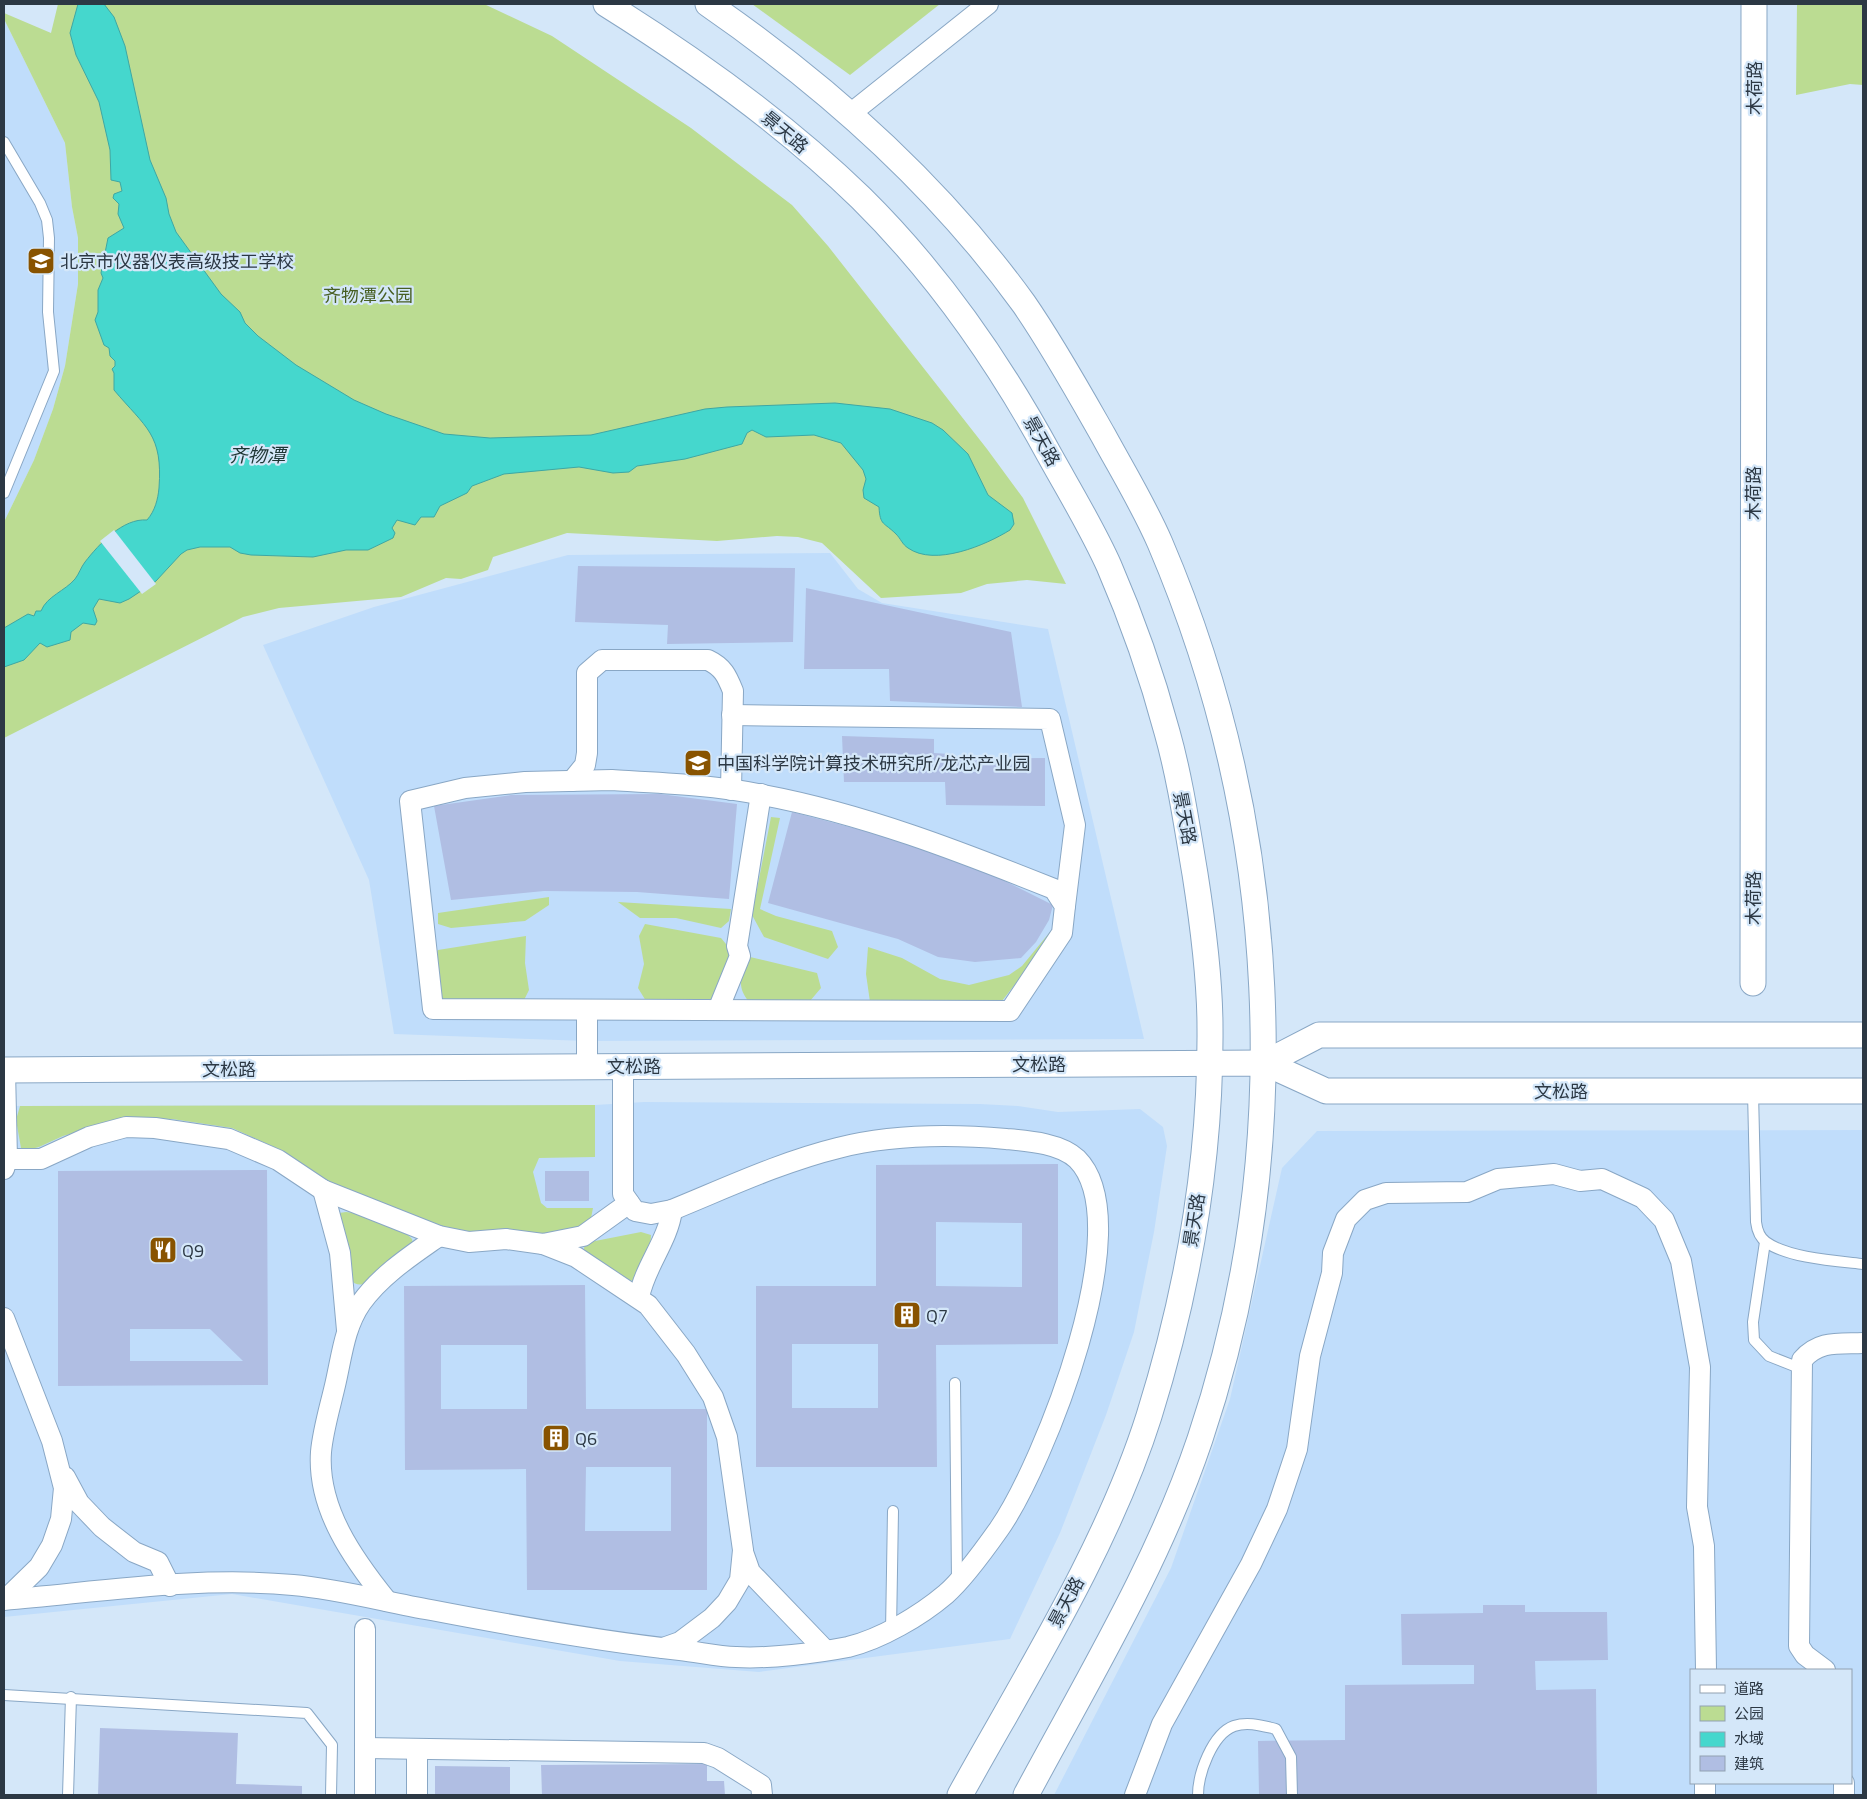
<svg xmlns="http://www.w3.org/2000/svg" width="1867" height="1799" viewBox="0 0 1867 1799" font-family="'Titillium Web','Noto Sans SC',sans-serif">
  <style>
    .built { fill: #c0ddfb; fill-rule: evenodd }
    .green { fill: #bbdc92 }
    .water { fill: #45d7cd; stroke: #3ea7a4 }
    .pier { fill: #d4e7f9 }
    .building { fill: #b0bee3; fill-rule: evenodd }
    .lines { fill: none; stroke-linecap: round; stroke-linejoin: round }
    .service-casing { stroke: #89a7c5; stroke-width: 12 }
    .minor-casing { stroke: #89a7c5; stroke-width: 22 }
    .tertiary-casing { stroke: #89a7c5; stroke-width: 27 }
    .service { stroke: #fff; stroke-width: 10 }
    .minor { stroke: #fff; stroke-width: 20 }
    .tertiary { stroke: #fff; stroke-width: 25 }
    .labels { text-anchor: middle; dominant-baseline: central; stroke-width: 4.5; stroke-linejoin: round; paint-order: stroke }
    .street-label { font-size: 18px; fill: #2c3844; stroke: #d4e7f9 }
    .poi-label { font-size: 18px; fill: #2c3844; stroke: #d4e7f9; text-anchor: start }
    .park-label { font-size: 18px; fill: #475f23; stroke: #d4e7f9 }
    .water-label { font-size: 19px; font-style: italic; fill: #1d3533; stroke: #d4e7f9 }
  </style>
  <rect width="100%" height="100%" fill="#d4e7f9"/>
  <g class="built">
    <path d="M4,19l61,124 7,64 6,31v46l-13,82 -12,43 -19,51 -30,62z"/>
    <path d="M830,553l28,36 24,14 166,26 96,410 -557,2 -193,-7 -25,-154 -106,-235 111,-38 194,-52z"/>
    <path d="M644,1102l336,2 38,2 40,6 82,-3 23,18 4,19 -13,86 -20,100 -28,83 -46,118 -50,106 -251,33 -139,-11 -388,-67 -228,23v-511l591,-1z"/>
    <path d="M1863,1130v665h-809l117,-227 59,-169 52,-231 35,-37zM1691,1670h160v113h-160z"/>
  </g>
  <g class="green">
    <path d="M58,4h426l68,32 139,92 101,77 36,41 159,203 36,49 43,86 -39,-4 -40,4 -26,9 -80,5 -59,-55 -24,-6 -21,-1 -60,5 -150,-8 -74,24 -5,13 -27,9 -15,-1 -45,19 -122,11 -36,9 -239,121v-216l30,-62 19,-51 12,-43 13,-82v-46l-6,-31 -7,-64 -61,-124v-6l47,20z"/>
    <path d="M752,4h188l-90,71z"/>
    <path d="M1797,4h66v81l-13,-1 -54,11z"/>
    <path d="M771,817l9,1 -20,91 16,7 56,15 6,16 -10,12 -64,-22 -12,-22z"/>
    <path d="M549,897v8l-24,16 -74,7 -13,-4v-11z"/>
    <path d="M618,902l113,7 -2,12 -8,7 -45,-10h-36z"/>
    <path d="M645,924l76,14 10,12 -4,35 -11,14 -70,2 -8,-13 6,-24 -5,-28z"/>
    <path d="M1054,927l-3,11 -49,63 -132,1 -4,-28 2,-27 34,11 38,21 29,6 40,-10 13,-9z"/>
    <path d="M526,936l-1,27 4,27 -5,10 -83,1 -9,-41 6,-10z"/>
    <path d="M750,957l67,16 4,15 -11,13 -61,1c-14,-18 -7,-25 1,-45z"/>
    <path d="M595,1105v52l-56,1 -6,14 8,31 6,5h46l-2,10 -8,10 -37,7 -67,-2 -50,-9 -95,-38 -53,-36 -49,-22 -60,-9 -47,-1 -62,18 -24,11 -8,2 -10,-1 -5,-28 4,-14z"/>
    <path d="M346,1212l8,1 53,21 5,5 1,5c-13,11 -48,56 -63,35l-11,-66z"/>
    <path d="M641,1232l10,3c0,15 -8,34 -18,45l-5,2 -45,-29 2,-9 5,-2z"/>
  </g>
  <path class="water" d="M78,4h26l10,13 11,29 25,114 16,38 3,16 7,18 45,62 19,18 5,11 13,13 38,29 58,35 32,14 58,20 46,4 101,-3 114,-26 22,-2 108,-4 55,6 42,14 11,7 25,24 20,41 24,18 2,11 -4,6c-24,15 -75,37 -102,18 -6,-4 -7,-9 -12,-14 -12,-12 -16,-8 -17,-27l-15,-9 -1,-8 3,-11 -3,-9 -22,-27 -27,-8 -48,2 -14,-7 -5,3 -5,11 -57,15 -48,7 -8,6 -16,1 -34,-6 -75,7 -32,12 -5,7 -27,13 -6,11h-13l-6,8 -18,-5 -5,8 3,5 -2,5 -25,12h-22l-33,7 -62,-2 -11,-2 -10,-6h-30l-13,3 -6,4 -25,27 -27,18 -9,4 -21,-4 -6,10 4,12 -2,4 -12,-2 -12,9 -1,8 -23,7 -7,-4 -16,17 -20,7v-39l24,-14 6,2 2,-5h5c6,-15 24,-20 34,-32 4,-5 6,-12 10,-17 14,-18 38,-44 62,-42 8,-9 11,-21 12,-32 4,-54 -13,-60 -45,-98v-17l-2,-4 3,-3v-5l-5,-5 -1,-8 -5,-3 -9,-25 3,-8v-22l5,-12 -2,-5 7,-35 16,-10 -6,-14 1,-10 -6,-6 1,-4 8,-3 -2,-9 -9,-2 -1,-30 -11,-48 -23,-47 -6,-22z"/>
  <path class="pier" d="M114,530l42,54 -14,10 -42,-53z"/>
  <g class="building">
    <path d="M578,566l217,2 -2,74 -126,2 1,-19 -93,-3z"/>
    <path d="M806,588l205,44 11,75 -132,-6 -1,-32h-85z"/>
    <path d="M842,736l92,3v14l15,1 1,5 95,-1v48l-99,-1 -1,-23h-101z"/>
    <path d="M660,794l77,10 -8,95 -92,-7 -93,-1 -93,9 -17,-94 77,-11z"/>
    <path d="M792,812l119,31 74,28 68,34 -4,15 -13,22 -15,16 -46,4 -37,-5 -40,-18 -130,-36z"/>
    <path d="M1058,1164v180l-122,1 1,122h-181v-181h120v-121zM936,1222l86,1v64l-86,-1zM792,1344h86v64h-86z"/>
    <path d="M267,1170l1,215 -210,1v-215zM130,1329h80l33,32h-113z"/>
    <rect x="545" y="1171" width="44" height="30"/>
    <path d="M585,1285l1,124h121v181h-180l-1,-121 -121,1 -1,-184zM441,1345h86v64h-86zM586,1467h85v64h-86z"/>
    <path d="M1483,1605h42v7h82l1,48 -73,1 1,29 60,-1 1,106h-338l-1,-54 87,-1v-55l129,-1v-19h-72l-1,-51 82,-1z"/>
    <path d="M100,1728l138,5 -2,51 66,2v9h-204z"/>
    <path d="M707,1764v17h17l1,14h-183l-1,-30z"/>
    <path d="M435,1766l75,1v28h-75z"/>
  </g>
  <g class="lines">
    <defs>
      <g id="service">
        <path d="M4,142l36,61 7,17 2,18 -1,74 6,59 -50,122"/>
        <path d="M1753,1092l3,130c1,8 3,15 10,20 22,16 70,19 97,22"/>
        <path d="M1765,1242l-12,80 1,18 15,16 33,13"/>
        <path d="M955,1383l2,197"/>
        <path d="M891,1631l2,-120"/>
        <path d="M4,1695l303,18 25,32 -1,50"/>
        <path d="M68,1795l3,-98"/>
        <path d="M1198,1795c0,-21 14,-61 36,-69 14,-5 29,0 42,3l15,28 1,38"/>
      </g>
      <g id="minor">
        <path d="M850,114l138,-110"/>
        <path d="M732,715l318,4 25,106 -10,81"/>
        <path d="M612,780c51,3 101,5 151,15 101,19 196,56 291,94l11,17 -3,27 -52,78 -577,-2 -23,-208 55,-13 60,-6z"/>
        <path d="M572,781l13,-16 2,-12v-80l15,-13h106c15,7 19,16 25,31l-2,99"/>
        <path d="M718,1010l22,-54 -3,-10 24,-152"/>
        <path d="M587,1066v-56"/>
        <path d="M4,1161l3,-2h34l48,-22 37,-10 29,1 74,11 49,21 45,30 116,46 30,6 37,-3 37,5 40,-8 46,-33"/>
        <path d="M4,1169l3,-10 -2,-89"/>
        <path d="M323,1190l17,63 7,77"/>
        <path d="M543,1244l33,13 72,48 38,49 27,43 14,40 16,113 -3,30 -13,22 -15,16 -32,24 -17,6"/>
        <path d="M639,1297c6,-31 29,-56 33,-87"/>
        <path d="M4,1318l48,123 12,47 -3,31 -9,26 -13,22 -33,32"/>
        <path d="M65,1477l14,26 23,24 32,25 24,10 12,24"/>
        <path d="M743,1552l7,20 75,78"/>
        <path d="M4,1600c95,-8 193,-24 289,-15 47,4 92,17 138,25 83,16 166,31 249,40 19,2 38,7 56,7 32,2 81,-4 112,-10 33,-8 72,-31 98,-53 15,-13 41,-48 53,-65 44,-63 142,-306 78,-370 -17,-16 -49,-18 -71,-20 -56,-5 -113,-5 -168,9 -57,14 -112,40 -166,62l-21,4 -16,-3 -12,-17v-128"/>
        <path d="M387,1601c-33,-41 -70,-92 -66,-149 2,-23 10,-48 15,-71 6,-27 9,-55 25,-78 20,-28 51,-48 78,-67"/>
        <path d="M365,1629v166"/>
        <path d="M1825,1670l-20,-15 -6,-9 3,-286c17,-20 37,-16 61,-17"/>
        <path d="M365,1748l339,5 14,5 43,27 1,10"/>
        <path d="M417,1749v46"/>
        <path d="M1135,1795l27,-71 89,-160 26,-55 20,-60 13,-93 22,-83 1,-20 13,-34 19,-19 21,-7 81,-1 31,-13 56,-5 26,7 22,-2 41,19 21,22 17,41 19,106 -3,140 7,39 2,124"/>
        <path d="M1705,1795v-12"/>
        <path d="M1844,1795v-12"/>
      </g>
      <g id="tertiary">
        <path d="M606,4c91,57 178,119 255,194 76,75 138,164 189,258 20,36 42,72 59,110 23,53 43,110 58,166 13,46 20,95 28,142 8,51 15,103 15,154 1,131 -22,263 -61,388 -41,130 -123,260 -189,379"/>
        <path d="M708,4c120,83 230,181 316,300 29,42 54,87 79,131 19,35 41,71 57,108 120,281 138,605 40,896 -42,125 -112,240 -174,356"/>
        <path d="M1753,983l1,-979"/>
        <path d="M1265,1063l54,-28h544"/>
        <path d="M4,1070l1261,-7 61,28h537"/>
      </g>
    </defs>
    <use href="#service" class="service-casing"/>
    <use href="#minor" class="minor-casing"/>
    <use href="#tertiary" class="tertiary-casing"/>
    <use href="#service" class="service"/>
    <use href="#minor" class="minor"/>
    <use href="#tertiary" class="tertiary"/>
  </g>
  <defs>
    <symbol id="university-square" viewBox="-11 -11 22 22"><rect x="-9" y="-9" width="18" height="18" rx="4" fill="#885300" stroke="#d4e7f9"/><path d="M0-5L7-2L0 1L-7-2ZM-4 1L0 2.5L4 1V4Q0 6-4 4Z" fill="#fff"/></symbol>
    <symbol id="restaurant-square" viewBox="-11 -11 22 22"><rect x="-9" y="-9" width="18" height="18" rx="4" fill="#885300" stroke="#d4e7f9"/><path d="M-5-6h1v4h1v-4h1v4h1v-4h1v5L-1.5 .5V6h-2V.5L-5-1ZM5-6V6H3V1.5H1.5Q1.5-4 5-6Z" fill="#fff"/></symbol>
    <symbol id="building-square" viewBox="-11 -11 22 22"><rect x="-9" y="-9" width="18" height="18" rx="4" fill="#885300" stroke="#d4e7f9"/><path d="M-4-6H4V6H1V3H-1V6H-4ZM-2.5-4.3h1.7v1.8h-1.7ZM.8-4.3h1.7v1.8H.8ZM-2.5-1h1.7V.8h-1.7ZM.8-1h1.7V.8H.8Z" fill="#fff"/></symbol>
  </defs>
  <g fill-rule="evenodd">
    <use href="#university-square" x="25" y="245" width="32" height="32"/>
    <use href="#university-square" x="682" y="747" width="32" height="32"/>
    <use href="#restaurant-square" x="147" y="1234" width="32" height="32"/>
    <use href="#building-square" x="891" y="1299" width="32" height="32"/>
    <use href="#building-square" x="540" y="1422" width="32" height="32"/>
  </g>
  <g class="labels">
    <g class="street-label">
      <text transform="translate(1754 88) rotate(-90)">木荷路</text>
      <text transform="translate(785 132) rotate(40)">景天路</text>
      <text transform="translate(1042 441) rotate(61)">景天路</text>
      <text transform="translate(1753 493) rotate(-90)">木荷路</text>
      <text transform="translate(1185 818) rotate(79)">景天路</text>
      <text transform="translate(1753 898) rotate(-90)">木荷路</text>
      <text x="1039" y="1064">文松路</text>
      <text x="634" y="1066">文松路</text>
      <text x="229" y="1069">文松路</text>
      <text x="1561" y="1091">文松路</text>
      <text transform="translate(1194 1220) rotate(-81)">景天路</text>
      <text transform="translate(1066 1602) rotate(-62)">景天路</text>
    </g>
    <g class="poi-label">
      <text x="60" y="261">北京市仪器仪表高级技工学校</text>
      <text x="717" y="763">中国科学院计算技术研究所/龙芯产业园</text>
      <text x="182" y="1250">Q9</text>
      <text x="926" y="1315">Q7</text>
      <text x="575" y="1438">Q6</text>
    </g>
    <g class="park-label">
      <text x="368" y="295">齐物潭公园</text>
    </g>
    <g class="water-label">
      <text x="257" y="454">齐物潭</text>
    </g>
  </g>
  <rect width="1867" height="1799" fill="none" stroke="#2c3844" stroke-width="10"/>
  <rect x="1690" y="1669" width="162" height="115" fill="#d4e7f9" stroke="#91a1b1"/>
  <rect x="1700" y="1685" width="25" height="8" fill="#ffffff" stroke="#91a1b1"/>
  <text x="1734" y="1694" font-size="15" fill="#2c3844">道路</text>
  <rect x="1700" y="1706" width="25" height="15" fill="#bbdc92" stroke="#91a1b1"/>
  <text x="1734" y="1719" font-size="15" fill="#2c3844">公园</text>
  <rect x="1700" y="1732" width="25" height="15" fill="#45d7cd" stroke="#91a1b1"/>
  <text x="1734" y="1744" font-size="15" fill="#2c3844">水域</text>
  <rect x="1700" y="1756" width="25" height="15" fill="#b0bee3" stroke="#91a1b1"/>
  <text x="1734" y="1769" font-size="15" fill="#2c3844">建筑</text>
</svg>
